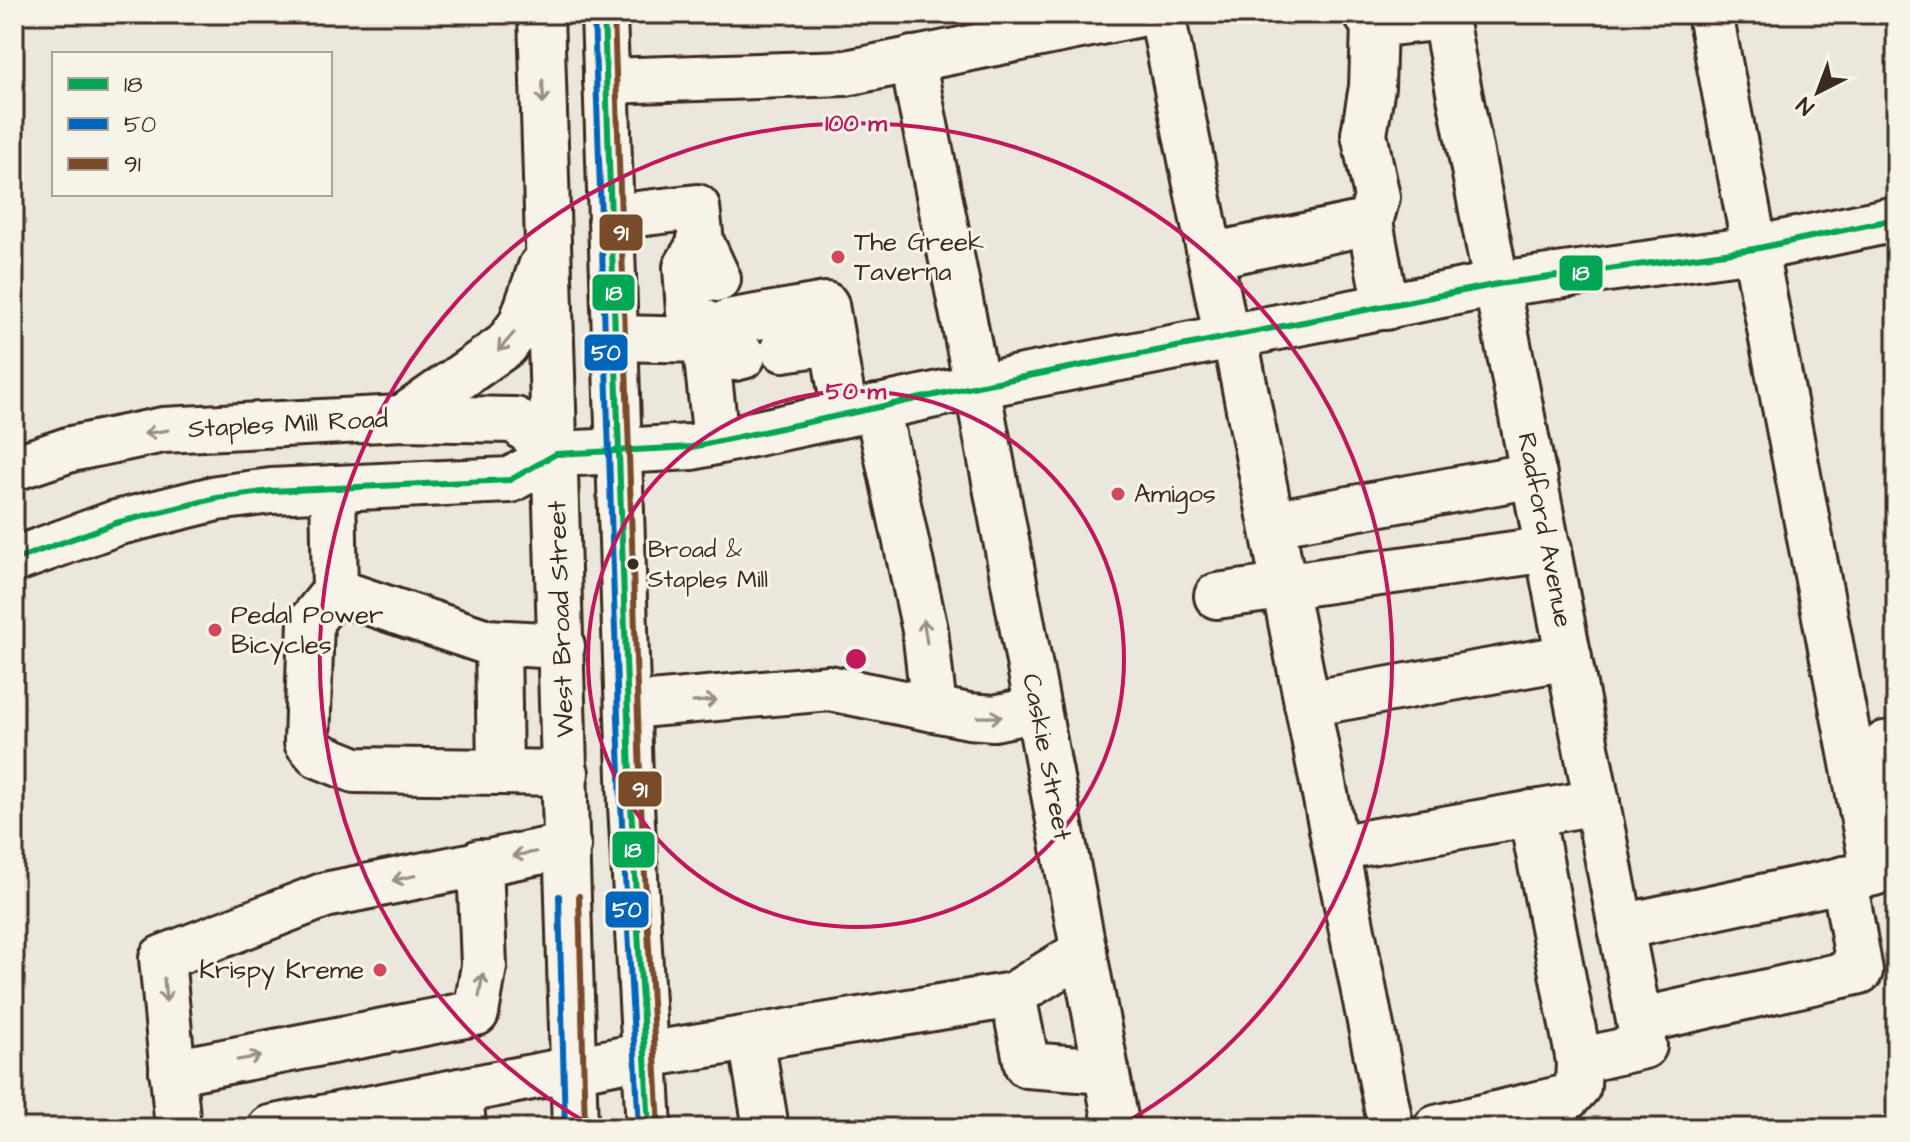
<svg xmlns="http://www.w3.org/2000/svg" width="1910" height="1142" viewBox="0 0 1910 1142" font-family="'Architects Daughter',sans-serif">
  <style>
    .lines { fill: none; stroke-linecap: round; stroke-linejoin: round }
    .minor-casing { stroke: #3b2a1e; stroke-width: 50 }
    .major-casing { stroke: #3b2a1e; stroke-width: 50 }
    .minor { stroke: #f7f3e8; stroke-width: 44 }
    .major { stroke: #f7f3e8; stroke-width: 44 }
    .bus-1-casing { stroke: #f7f3e8; stroke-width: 12 }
    .bus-2-casing { stroke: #f7f3e8; stroke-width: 12 }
    .bus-3-casing { stroke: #f7f3e8; stroke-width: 12 }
    .bus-1 { stroke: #00a651; stroke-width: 6 }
    .bus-2 { stroke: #0065bd; stroke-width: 6 }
    .bus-3 { stroke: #7a4b2a; stroke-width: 6 }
    .oneway { stroke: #998e83 }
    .ring { fill: none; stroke: #c2185b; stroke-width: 4 }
    .poi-dot { fill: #d1495b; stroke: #f7f3e8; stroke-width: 3 }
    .bus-dot { fill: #3b2a1e; stroke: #f7f3e8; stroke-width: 3 }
    .labels { text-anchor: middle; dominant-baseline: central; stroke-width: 6; stroke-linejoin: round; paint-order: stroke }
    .bus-label { font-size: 24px; fill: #3b2a1e; stroke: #f7f3e8; text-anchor: start }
    .poi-label { font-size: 26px; fill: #3b2a1e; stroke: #f7f3e8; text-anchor: start }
    .street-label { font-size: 26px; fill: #3b2a1e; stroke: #f7f3e8 }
    .centre { fill: #c2185b; stroke: #f7f3e8; stroke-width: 4 }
    .ring-label { font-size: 24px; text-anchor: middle; font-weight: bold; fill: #c2185b; stroke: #f7f3e8; stroke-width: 6; stroke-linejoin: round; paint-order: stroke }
    .line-badge { stroke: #f7f3e8; stroke-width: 3 }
    .badge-label { font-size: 22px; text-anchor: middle; font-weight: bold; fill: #fff }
  </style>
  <rect width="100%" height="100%" fill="#ece7dc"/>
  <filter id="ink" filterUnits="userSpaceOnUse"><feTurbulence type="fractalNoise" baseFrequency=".0125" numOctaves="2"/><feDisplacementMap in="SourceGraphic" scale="16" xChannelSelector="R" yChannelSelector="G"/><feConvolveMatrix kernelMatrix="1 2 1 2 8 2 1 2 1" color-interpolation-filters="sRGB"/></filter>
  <g filter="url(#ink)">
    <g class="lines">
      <defs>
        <g id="minor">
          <path d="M1162,14l65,326"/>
          <path d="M1366,14l8,11 70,-8"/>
          <path d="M912,59l65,327 140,742"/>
          <path d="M606,81l240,-8 294,-59"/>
          <path d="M611,217l86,-10 4,35 17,37"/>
          <path d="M1370,222l16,85"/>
          <path d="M701,242l-15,25 3,45 14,10 13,119"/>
          <path d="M1210,256l160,-34 7,-25 -13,-63 8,-47 2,-62"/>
          <path d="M615,338l90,2 25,-5"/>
          <path d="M1235,338l156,790"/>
          <path d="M783,349l49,-7"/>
          <path d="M743,356l-8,2 -7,-36 98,-17 19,109"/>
          <path d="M877,407l48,223 9,79"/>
          <path d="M619,451l73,-4 285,-61 521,-102 256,-35 142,-30"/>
          <path d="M333,488l2,103 152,51 75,4"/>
          <path d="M1273,523l261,-48"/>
          <path d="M335,591l-24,30 -4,121 11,13 37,15 211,3"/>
          <path d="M1217,596l332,-47"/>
          <path d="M498,643l2,128"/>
          <path d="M1307,704l262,-47"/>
          <path d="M628,706l201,-18 140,28 25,2 44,-9"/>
          <path d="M1896,742l-11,2 11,50"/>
          <path d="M1531,813l48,248"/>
          <path d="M1336,848l261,-46"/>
          <path d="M1621,927l253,-54 -164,-859"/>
          <path d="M1013,995l14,70 79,6"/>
          <path d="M1639,1021l221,-50 -16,-92"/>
          <path d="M751,1038l15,90"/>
          <path d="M172,1072l304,-59 8,-47 -4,-104"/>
          <path d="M460,1091l3,37"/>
          <path d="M178,1128l-16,-170 163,-63 243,-49"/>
          <path d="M270,1128l375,-73 368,-60 71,-44"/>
          <path d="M1436,1128l132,-31 10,-11 1,-25 65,-15 -200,-1032"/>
        </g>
        <g id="major">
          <path d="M541,14l34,1114"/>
          <path d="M604,14l27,791 18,323"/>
          <path d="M402,418l104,-73 15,-21 20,-57"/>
          <path d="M14,468l57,-19 92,-19 239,-12 113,2 41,34"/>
          <path d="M14,560l102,-37 101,-25 54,-7 239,-11 46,-26 63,-3"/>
        </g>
      </defs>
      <use href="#minor" class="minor-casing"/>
      <use href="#major" class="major-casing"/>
      <use href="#minor" class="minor"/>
      <use href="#major" class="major"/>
      <defs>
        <g id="bus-1">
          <path d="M604,14l27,791 18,323"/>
          <path d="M14,560l102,-37 101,-25 54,-7 239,-11 46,-26 136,-7 285,-61 521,-102 256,-35 142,-30"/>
        </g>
        <g id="bus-2">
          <path d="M594,14l27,791 18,323"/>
          <path d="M559,896l6,232"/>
        </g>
        <g id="bus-3">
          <path d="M614,14l27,791 18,322"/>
          <path d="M579,896l6,232"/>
        </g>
      </defs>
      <use href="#bus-1" class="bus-1-casing"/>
      <use href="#bus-2" class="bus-2-casing"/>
      <use href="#bus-3" class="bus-3-casing"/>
      <use href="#bus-1" class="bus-1"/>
      <use href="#bus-2" class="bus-2"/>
      <use href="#bus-3" class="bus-3"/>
    </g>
    <defs><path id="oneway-shaft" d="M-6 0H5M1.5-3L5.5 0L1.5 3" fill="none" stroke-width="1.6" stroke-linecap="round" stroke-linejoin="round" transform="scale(2)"/></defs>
    <g class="oneway">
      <use href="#oneway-shaft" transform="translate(543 92) rotate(88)"/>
      <use href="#oneway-shaft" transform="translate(506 342) rotate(131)"/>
      <use href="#oneway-shaft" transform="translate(156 432) rotate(171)"/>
      <use href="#oneway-shaft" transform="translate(925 631) rotate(-99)"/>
      <use href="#oneway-shaft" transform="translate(705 701) rotate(-5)"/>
      <use href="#oneway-shaft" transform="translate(990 717) rotate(-1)"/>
      <use href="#oneway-shaft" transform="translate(524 854) rotate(170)"/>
      <use href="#oneway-shaft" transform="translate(404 878) rotate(168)"/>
      <use href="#oneway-shaft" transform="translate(481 985) rotate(-81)"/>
      <use href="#oneway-shaft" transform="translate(165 990) rotate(85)"/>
      <use href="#oneway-shaft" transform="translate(249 1058) rotate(-10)"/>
    </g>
  </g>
  <g class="ring">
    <circle cx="856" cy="659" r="268"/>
    <path d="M596 1128A536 536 0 1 1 1116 1128"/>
  </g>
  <g class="poi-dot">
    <circle cx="838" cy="257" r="8"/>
    <circle cx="1118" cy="494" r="8"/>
    <circle cx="215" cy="630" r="8"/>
    <circle cx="380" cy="970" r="8"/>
  </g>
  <circle class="bus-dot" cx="633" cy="564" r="7"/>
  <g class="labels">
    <g class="bus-label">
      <text x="648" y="550">Broad &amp;<tspan x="648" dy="30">Staples Mill</tspan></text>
    </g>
    <g class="poi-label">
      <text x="854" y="242">The Greek<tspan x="854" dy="30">Taverna</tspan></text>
      <text x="1134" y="494">Amigos</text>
      <text x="231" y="615">Pedal Power<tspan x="231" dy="30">Bicycles</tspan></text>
      <text x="364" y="970" text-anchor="end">Krispy Kreme</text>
    </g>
    <g class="street-label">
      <text transform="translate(288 424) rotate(-3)">Staples Mill Road</text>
      <text transform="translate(1545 530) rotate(79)">Radford Avenue</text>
      <text transform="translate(561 619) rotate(-92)">West Broad Street</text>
      <text transform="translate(1047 757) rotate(79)">Caskie Street</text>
    </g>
  </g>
  <circle cx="856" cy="659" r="12" class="centre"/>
  <g class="ring-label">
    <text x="856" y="131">100 m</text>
    <text x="856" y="399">50 m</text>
  </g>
  <g class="line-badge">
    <rect x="598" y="213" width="46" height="39" rx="8" fill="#7a4b2a"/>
    <rect x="1558" y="254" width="46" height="38" rx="8" fill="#00a651"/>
    <rect x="591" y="273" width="45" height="39" rx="8" fill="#00a651"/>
    <rect x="583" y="333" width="46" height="39" rx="8" fill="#0065bd"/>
    <rect x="617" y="770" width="46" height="38" rx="8" fill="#7a4b2a"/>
    <rect x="611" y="830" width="45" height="39" rx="8" fill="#00a651"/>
    <rect x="604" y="890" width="46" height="39" rx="8" fill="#0065bd"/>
  </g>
  <g class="badge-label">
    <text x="621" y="240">91</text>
    <text x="1581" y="280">18</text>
    <text x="614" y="300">18</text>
    <text x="606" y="360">50</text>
    <text x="640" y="797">91</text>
    <text x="633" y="857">18</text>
    <text x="627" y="917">50</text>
  </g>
  <rect width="1910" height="1142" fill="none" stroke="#f7f3e8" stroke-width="48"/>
  <rect x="24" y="24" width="1862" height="1094" fill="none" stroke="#3b2a1e" stroke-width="3" filter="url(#ink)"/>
  <rect x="52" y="52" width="280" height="144" fill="#f7f3e8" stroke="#aca397" stroke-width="2"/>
  <rect x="68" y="78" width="40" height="12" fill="#00a651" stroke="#aca397" stroke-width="2"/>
  <text x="124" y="92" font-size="24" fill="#3b2a1e">18</text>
  <rect x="68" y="118" width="40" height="12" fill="#0065bd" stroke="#aca397" stroke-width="2"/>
  <text x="124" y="132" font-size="24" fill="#3b2a1e">50</text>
  <rect x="68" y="158" width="40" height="12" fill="#7a4b2a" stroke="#aca397" stroke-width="2"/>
  <text x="124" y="172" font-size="24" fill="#3b2a1e">91</text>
  <g transform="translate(1818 92) rotate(222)" stroke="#f7f3e8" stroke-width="6" paint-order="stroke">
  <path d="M0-6L14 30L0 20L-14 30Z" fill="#3b2a1e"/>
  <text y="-12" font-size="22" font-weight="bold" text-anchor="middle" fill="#3b2a1e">N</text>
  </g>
</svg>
